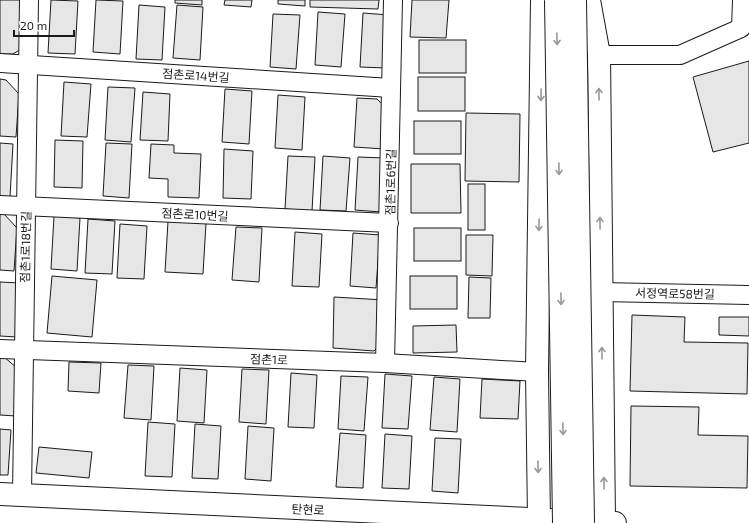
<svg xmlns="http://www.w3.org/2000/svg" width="749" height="523" viewBox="0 0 749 523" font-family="'Exo 2','Noto Sans KR',sans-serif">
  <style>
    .building { fill: #e6e6e6; stroke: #1a1a1a }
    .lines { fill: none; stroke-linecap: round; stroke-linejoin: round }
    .street-casing { stroke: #1a1a1a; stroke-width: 20 }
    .secondary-casing { stroke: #1a1a1a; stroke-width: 24 }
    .street { stroke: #fff; stroke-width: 18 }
    .secondary { stroke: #fff; stroke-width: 22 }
    .secondary-bridge-casing { stroke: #1a1a1a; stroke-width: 24; stroke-linecap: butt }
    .secondary-bridge { stroke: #fff; stroke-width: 22 }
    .oneway { stroke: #989898 }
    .labels { text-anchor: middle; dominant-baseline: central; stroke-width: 3; stroke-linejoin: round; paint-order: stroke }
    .street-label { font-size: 12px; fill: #1a1a1a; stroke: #fff }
  </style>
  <rect width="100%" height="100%" fill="#fff"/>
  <g class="building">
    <path d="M0,0h25l-2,48 -10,6h-13z"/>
    <path d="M51,0l27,1 -3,53 -27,-1z"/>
    <path d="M96,0l27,1 -3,53 -27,-2z"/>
    <path d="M175,0h27v5l-27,-2z"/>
    <path d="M225,0h27l-1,7 -27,-2z"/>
    <path d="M278,0h27v6l-27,-2z"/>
    <path d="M310,0h69l-1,9 -68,-2z"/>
    <path d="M412,0h37l-3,38 -36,-1z"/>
    <path d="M139,5l26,2 -3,53 -26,-1z"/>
    <path d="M177,5l26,2 -3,53 -27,-2z"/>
    <path d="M318,12l27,2 -4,53 -26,-2z"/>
    <path d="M363,13l26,2 -3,53 -26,-1z"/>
    <path d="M273,14l27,1 -4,54 -26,-2z"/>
    <rect x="419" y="40" width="47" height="33"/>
    <path d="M749,61v82l-36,9 -20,-75z"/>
    <rect x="418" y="77" width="47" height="34"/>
    <path d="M0,79l6,1 13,14 -3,43 -16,-1z"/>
    <path d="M64,82l27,2 -4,53 -26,-1z"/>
    <path d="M108,87l27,1 -4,54 -26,-2z"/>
    <path d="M225,89l27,2 -3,53 -27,-2z"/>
    <path d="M143,92l27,2 -2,47 -28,-1z"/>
    <path d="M278,95l27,2 -3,53 -27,-2z"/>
    <path d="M357,98l20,1 10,10 -3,40 -30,-2z"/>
    <path d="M466,113l54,1 -1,68 -54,-1z"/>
    <rect x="414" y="121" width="47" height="33"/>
    <path d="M55,140l28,1 -1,47 -28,-1z"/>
    <path d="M0,143l13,1 -3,53 -10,-1z"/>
    <path d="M106,143l26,1 -3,54 -26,-2z"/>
    <path d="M151,144l23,1v8l27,1 -2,44 -31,-1v-18l-19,-1z"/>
    <path d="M224,149l29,2 -2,48 -28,-1z"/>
    <path d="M288,156l27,1 -3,54 -27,-2z"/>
    <path d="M323,156l27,2 -4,53 -26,-1z"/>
    <path d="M358,157l27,1 -4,54 -26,-2z"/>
    <path d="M411,164h49l1,49h-50z"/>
    <rect x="468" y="184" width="17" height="46"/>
    <path d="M0,214h4l13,14 -3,43 -14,-1z"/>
    <path d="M54,216l26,2 -3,53 -26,-2z"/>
    <path d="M88,219l27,2 -3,53 -27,-1z"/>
    <path d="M168,221l38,2 -3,51 -38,-2z"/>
    <path d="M120,224l27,2 -3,53 -27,-1z"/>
    <path d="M236,227l26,1 -3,54 -27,-2z"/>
    <rect x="414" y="228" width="47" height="33"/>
    <path d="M295,232l27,2 -3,53 -27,-1z"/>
    <path d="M353,233l27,2 -4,53 -26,-2z"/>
    <path d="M466,235h27l-1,41 -26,-1z"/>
    <path d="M52,276l45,4 -5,57 -45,-4z"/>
    <rect x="410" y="276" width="47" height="33"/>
    <path d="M469,277l22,1 -1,40h-22z"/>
    <path d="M0,282l20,1 -3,54 -17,-1z"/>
    <path d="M334,297l50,3 -1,42 -9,9 -41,-3z"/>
    <path d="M632,315l53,2 -1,25 64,1 -1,51 -117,-3z"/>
    <path d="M719,317h30v19l-30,-1z"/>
    <path d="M456,325l1,27 -44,1v-27z"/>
    <path d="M0,356h3l15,13 -2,47 -16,-1z"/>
    <path d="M69,362l32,1 -2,30 -31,-2z"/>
    <path d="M128,365l26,1 -3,54 -27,-2z"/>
    <path d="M180,368l27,2 -3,53 -27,-2z"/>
    <path d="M242,369l27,1 -3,54 -27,-2z"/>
    <path d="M291,373l26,2 -3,53 -26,-1z"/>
    <path d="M385,374l27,2 -4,53 -26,-1z"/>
    <path d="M341,376l27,1 -4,54 -26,-2z"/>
    <path d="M434,377l26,2 -3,53 -27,-2z"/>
    <path d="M482,379l38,2 -2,38 -38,-1z"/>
    <path d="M631,406l68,1 -1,28 50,1 -1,52 -117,-2z"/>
    <path d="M148,422l27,2 -3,53 -27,-1z"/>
    <path d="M195,424l26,2 -3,53 -26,-1z"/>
    <path d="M248,426l26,2 -3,53 -26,-2z"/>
    <path d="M0,429l11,1 -3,45h-8z"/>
    <path d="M340,433l26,2 -3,53 -27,-1z"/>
    <path d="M385,434l27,2 -3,53 -27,-1z"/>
    <path d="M435,438l26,1 -3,54 -26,-2z"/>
    <path d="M39,447l53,5 -3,26 -53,-5z"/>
  </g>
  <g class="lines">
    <defs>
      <g id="street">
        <path d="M599,55h81l61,-27 1,-28"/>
        <path d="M0,63l391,25"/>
        <path d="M0,205l389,18"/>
        <path d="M601,292l148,3"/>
        <path d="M0,349l385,14 152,9"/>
        <path d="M385,363l8,-363"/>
        <path d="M22,495l7,-495"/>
      </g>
      <g id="secondary">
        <path d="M589,0l10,55 5,467"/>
        <path d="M0,494l615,29"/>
        <path d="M539,520l-2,-148 5,-372"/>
      </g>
    </defs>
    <use href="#street" class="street-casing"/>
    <use href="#secondary" class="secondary-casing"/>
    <use href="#street" class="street"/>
    <use href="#secondary" class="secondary"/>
    <defs>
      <g id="secondary-bridge">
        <path d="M556,0l8,523"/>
        <path d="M575,0l8,523"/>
      </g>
    </defs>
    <use href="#secondary-bridge" class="secondary-bridge-casing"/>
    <use href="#secondary-bridge" class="secondary-bridge"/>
  </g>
  <defs><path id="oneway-shaft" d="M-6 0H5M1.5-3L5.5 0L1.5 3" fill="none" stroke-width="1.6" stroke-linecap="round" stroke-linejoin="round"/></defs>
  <g class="oneway">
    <use href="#oneway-shaft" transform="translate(557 39) rotate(89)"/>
    <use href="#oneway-shaft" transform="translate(599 94) rotate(-91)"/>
    <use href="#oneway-shaft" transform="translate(541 95) rotate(91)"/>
    <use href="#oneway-shaft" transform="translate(559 169) rotate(89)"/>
    <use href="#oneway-shaft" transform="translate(600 223) rotate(-91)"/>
    <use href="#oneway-shaft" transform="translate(539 225) rotate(91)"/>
    <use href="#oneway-shaft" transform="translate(561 299) rotate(89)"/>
    <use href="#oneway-shaft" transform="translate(602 353) rotate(-91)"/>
    <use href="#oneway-shaft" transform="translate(563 429) rotate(89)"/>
    <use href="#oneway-shaft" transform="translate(538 467) rotate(89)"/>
    <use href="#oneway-shaft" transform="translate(604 483) rotate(-91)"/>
  </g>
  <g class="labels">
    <g class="street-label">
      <text transform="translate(196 75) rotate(4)">점촌로14번길</text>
      <text transform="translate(390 182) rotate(-89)">점촌1로6번길</text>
      <text transform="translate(195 214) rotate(3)">점촌로10번길</text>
      <text transform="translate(25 247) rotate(-89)">점촌1로18번길</text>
      <text transform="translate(675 293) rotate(1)">서정역로58번길</text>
      <text transform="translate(269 359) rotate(2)">점촌1로</text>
      <text transform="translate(308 509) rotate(3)">탄현로</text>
    </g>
  </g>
  <path d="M14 30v6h60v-6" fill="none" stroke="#1a1a1a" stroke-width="2"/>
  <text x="20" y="30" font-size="12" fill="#1a1a1a" stroke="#ffffff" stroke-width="3" paint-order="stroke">20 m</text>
</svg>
